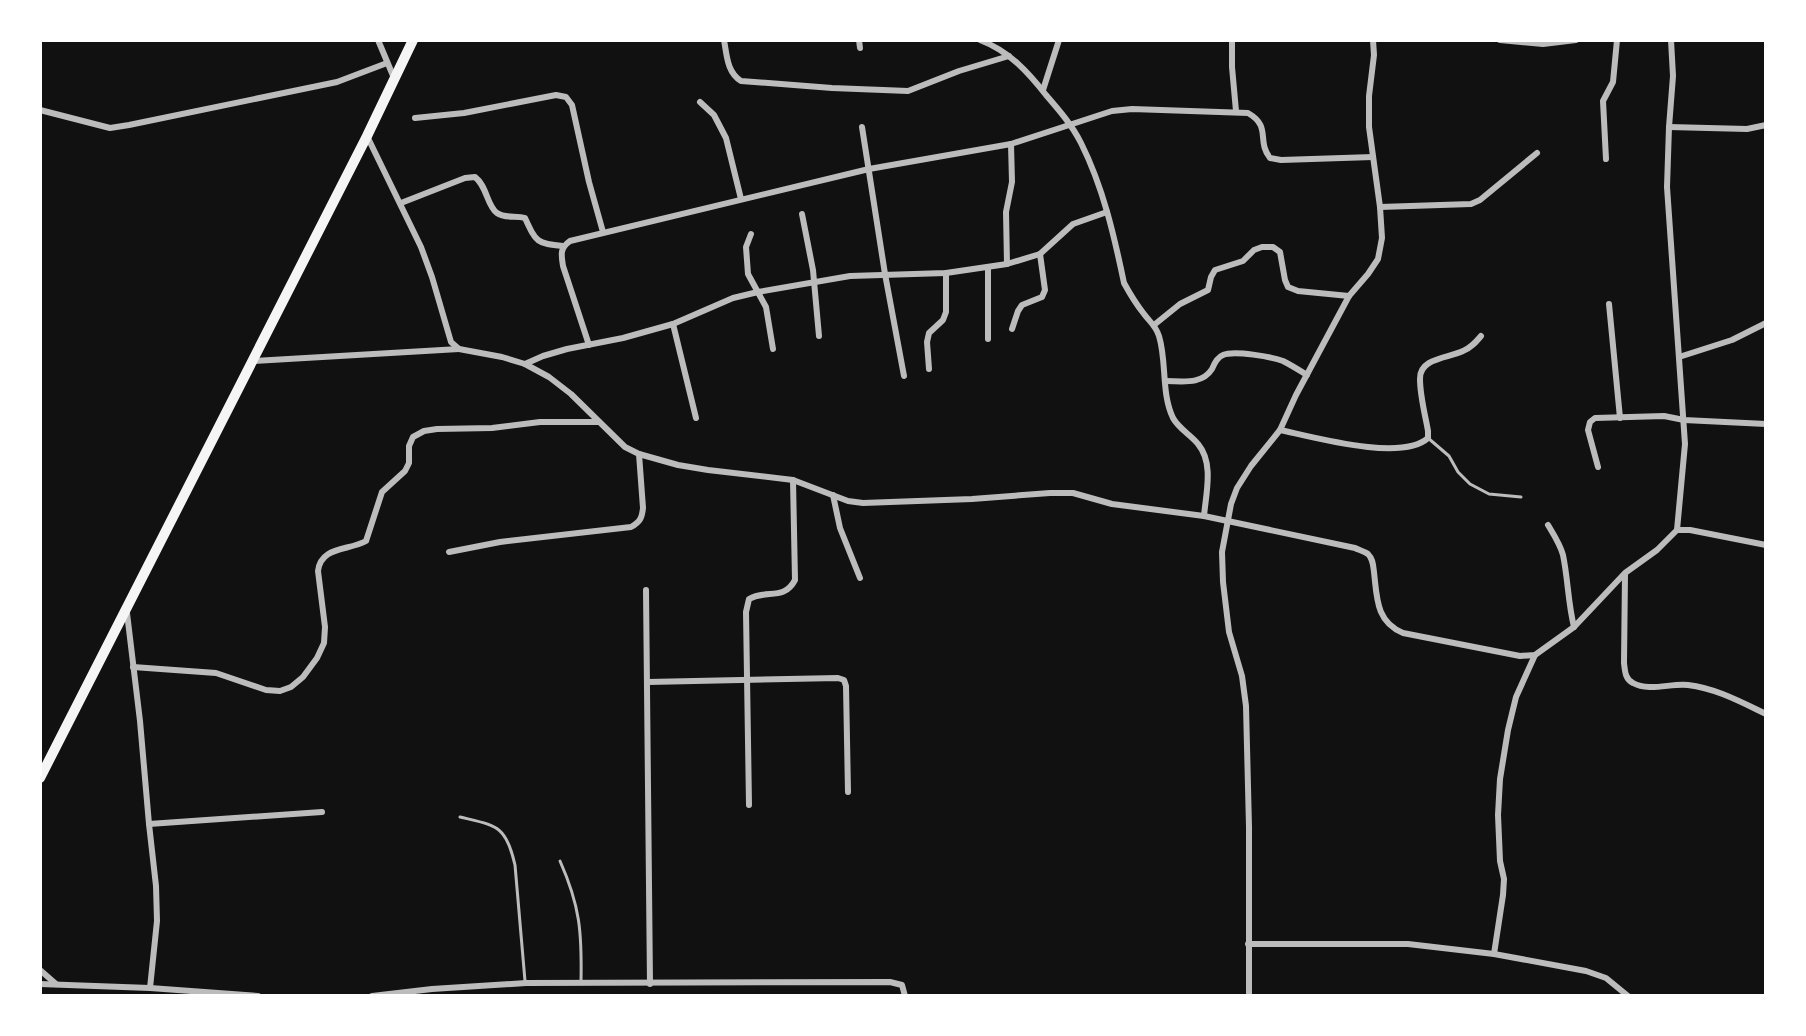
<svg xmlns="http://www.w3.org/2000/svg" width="1806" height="1036" viewBox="0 0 1806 1036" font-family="Overpass,sans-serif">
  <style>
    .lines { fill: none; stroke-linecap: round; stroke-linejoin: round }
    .service { stroke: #bcbcbc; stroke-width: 3 }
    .minor { stroke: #bcbcbc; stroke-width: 6 }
    .primary { stroke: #f5f5f5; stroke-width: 10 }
  </style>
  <rect width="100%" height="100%" fill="#111"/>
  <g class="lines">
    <g class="service">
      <path d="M1428,438l21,18 9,16 12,12 19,10 32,3"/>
      <path d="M460,817c37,9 46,8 55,48l10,116"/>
      <path d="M560,861c20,45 22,71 21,121"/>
    </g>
    <g class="minor">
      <path d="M378,40l16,38"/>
      <path d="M724,40c3,16 3,32 17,41l91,7 76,3 51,-20 50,-15"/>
      <path d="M859,40l1,8"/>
      <path d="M980,40c29,11 48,32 66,55 13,15 26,30 35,48 22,44 33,92 43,140 6,11 12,21 20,31 6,8 12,12 15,22 8,26 2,57 14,82 6,11 18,17 25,26 16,19 8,49 6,72"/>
      <path d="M1232,40v27l4,44"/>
      <path d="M1500,40l43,4 33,-4"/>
      <path d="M1671,40l2,36 -4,51 -2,60 18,257 -8,86"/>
      <path d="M1043,90l16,-50"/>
      <path d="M700,102l14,13 12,23 15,61"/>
      <path d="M40,110l70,18 19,-3 208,-43 50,-19"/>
      <path d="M415,118l49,-5 92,-18 10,2 6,8 17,77 14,50"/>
      <path d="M862,127l23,147 19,102"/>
      <path d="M1669,127l78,2 19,-4"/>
      <path d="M367,136l54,111 11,30 19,65 8,7 43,8 23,7 24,13 22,17 54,53 14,7 39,11 30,5 85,10 55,21 15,2 109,-4 78,-6h23l39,11 92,12 151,32c4,2 9,3 13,6 5,5 5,11 6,18 3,26 2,50 29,61l117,23 15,-1 39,-28 51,-54 32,-23 20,-20h13l76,15"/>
      <path d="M1606,159l-3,-58 10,-19 4,-42"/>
      <path d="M401,203l64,-25 10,-1c12,9 12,29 22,36 8,6 20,2 28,5 11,24 12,26 38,28"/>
      <path d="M1380,207l91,-3 9,-4 57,-47"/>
      <path d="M802,214l11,56 6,66"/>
      <path d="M751,234l-5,13 2,27 18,33 7,42"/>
      <path d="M1007,264l-1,-52 6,-30 -1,-38"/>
      <path d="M988,268v71"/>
      <path d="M1609,304l11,114"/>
      <path d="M673,324l23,94"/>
      <path d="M1154,325l26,-21 28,-14 3,-13 4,-7 28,-9 11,-11 8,-3h11l7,5 5,28 3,7 10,4 51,5"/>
      <path d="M1012,329l6,-18 4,-6 20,-8 3,-7 -5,-36"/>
      <path d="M589,345l-26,-79c-2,-12 -3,-18 7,-25l299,-72 142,-25 101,-33 20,-2 116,4c24,14 8,27 22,45l11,2 92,-3"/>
      <path d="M1679,357l53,-17 34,-17"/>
      <path d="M252,361l207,-12"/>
      <path d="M525,364l18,-8 24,-7 56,-11 50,-14 60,-26 25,-6 92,-16 96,-3 61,-9 33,-10 33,-30 34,-12"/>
      <path d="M929,369l-2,-27 2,-9 14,-13 3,-8v-39"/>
      <path d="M1166,381c16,0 36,4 46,-12 2,-5 6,-12 11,-14 11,-5 49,2 60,6 8,4 16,9 24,14"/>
      <path d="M1280,430c33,7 122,32 148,8v-7c-3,-17 -8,-35 -8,-52 -1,-21 29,-21 43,-28 8,-3 13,-9 18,-15"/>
      <path d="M1598,467l-10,-37 2,-8 5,-4 69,-2 20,4 82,4"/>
      <path d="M833,495l7,33 20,50"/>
      <path d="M1548,525c6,10 12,19 15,30 5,24 5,48 11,72"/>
      <path d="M449,552l51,-10 131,-15c9,-5 11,-9 12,-19l-4,-54"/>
      <path d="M1625,574l-1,89c1,8 1,16 9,20 16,9 38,0 55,2 27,3 53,17 78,29"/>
      <path d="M646,590l4,394"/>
      <path d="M127,613l13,108 9,103 7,62 1,35 -7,67"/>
      <path d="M133,667l83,6 50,17 14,1 11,-4 12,-10 14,-19 7,-15 1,-16 -7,-56c3,-25 30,-20 48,-30l16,-49 23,-21 4,-8v-17l4,-9 11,-6 13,-2 55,-1 48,-6h59"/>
      <path d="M648,682l190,-4 6,2 2,6 2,106"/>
      <path d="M749,805l-3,-193 3,-13c18,-10 35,2 46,-19l-2,-100"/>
      <path d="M149,824l173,-12"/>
      <path d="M1248,944h160l86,10 92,17 20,7 22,18"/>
      <path d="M1494,954l9,-59 1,-16 -4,-18 -2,-46 2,-36 8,-49 8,-33 19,-42"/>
      <path d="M40,970l16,14"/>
      <path d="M40,984l110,4 108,8"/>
      <path d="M372,996l60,-7 94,-6 364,-1 12,3 3,11"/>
      <path d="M1249,996v-169l-3,-121 -4,-30 -13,-44 -6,-50 -1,-30 9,-48 6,-16 14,-22 29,-36 16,-35 53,-99 19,-22 10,-15 4,-21 -2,-31 -11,-80v-31l5,-41 -1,-15"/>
    </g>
    <path class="primary" d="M40,778l327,-642 46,-96"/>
  </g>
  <rect width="1806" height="1036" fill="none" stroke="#ffffff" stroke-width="84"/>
</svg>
